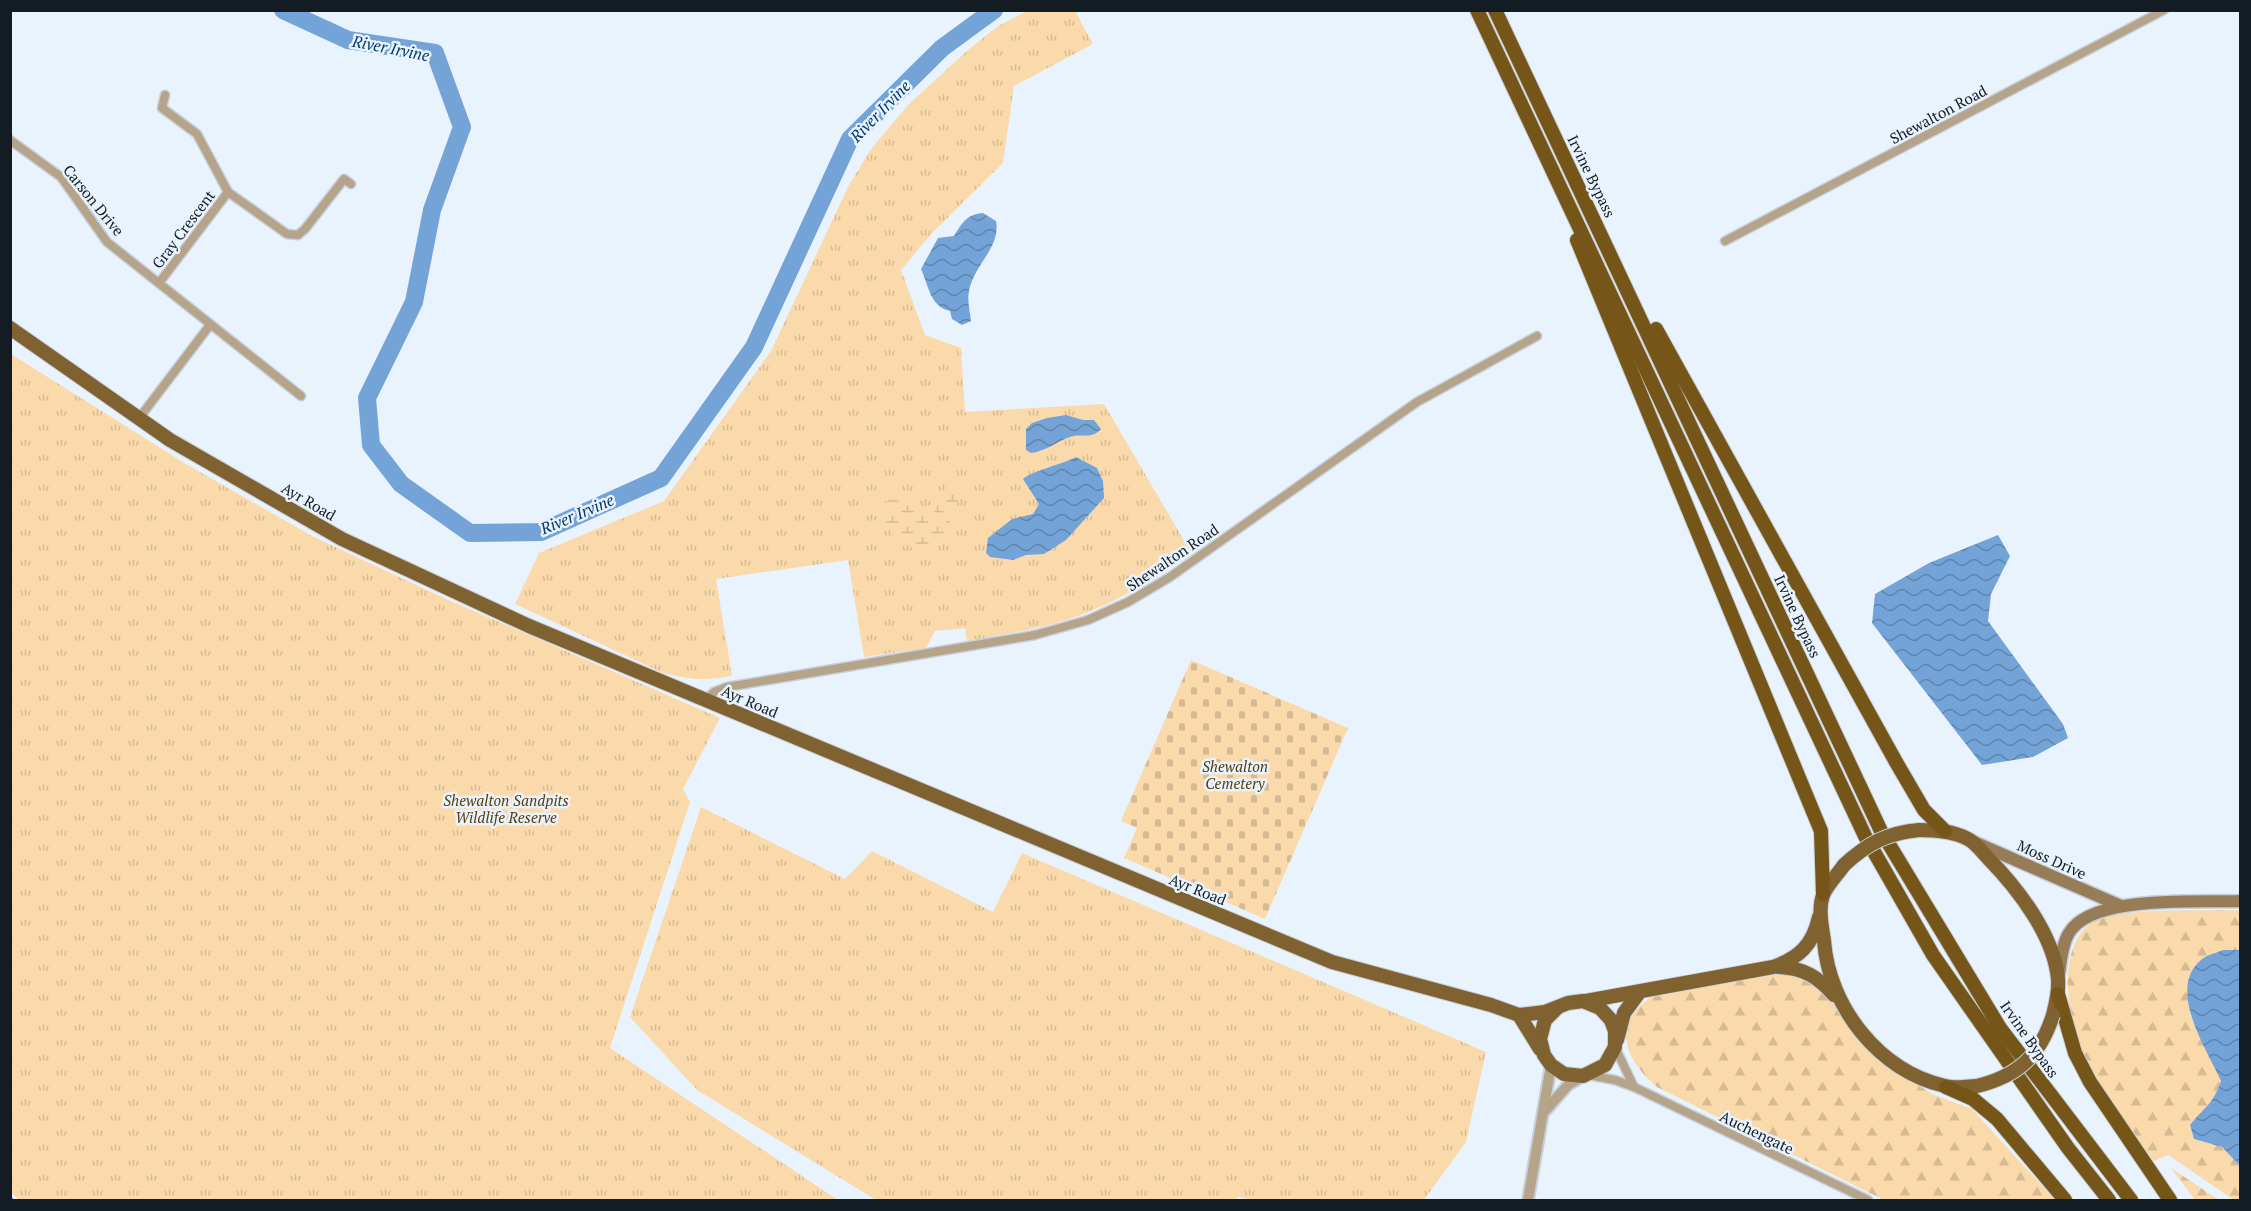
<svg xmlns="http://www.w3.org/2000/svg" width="2251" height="1211" viewBox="0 0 2251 1211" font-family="'PT Serif',serif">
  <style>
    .grass { fill: url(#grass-tufts) }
    .forest { fill: url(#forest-firs) }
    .wetland { fill: url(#wetland-marsh) }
    .cemetery { fill: url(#cemetery-stones) }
    .water { fill: url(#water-waves) }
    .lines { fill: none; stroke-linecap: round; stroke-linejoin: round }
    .river { stroke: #74a4d7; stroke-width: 18 }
    .minor-casing { stroke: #c7d0da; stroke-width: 11 }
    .tertiary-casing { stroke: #c7d0da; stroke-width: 14 }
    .secondary-casing { stroke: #c7d0da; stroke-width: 15 }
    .primary-casing { stroke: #c7d0da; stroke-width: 16 }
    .trunk-casing { stroke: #c7d0da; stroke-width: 16 }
    .minor { stroke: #b5a38a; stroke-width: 8 }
    .tertiary { stroke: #b5a38a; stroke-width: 10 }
    .secondary { stroke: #967d57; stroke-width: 12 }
    .primary { stroke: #806130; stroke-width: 14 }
    .trunk { stroke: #765618; stroke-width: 14 }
    .rail-casing { stroke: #767f88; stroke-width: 5 }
    .rail { stroke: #e9f3fd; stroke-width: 3; stroke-dasharray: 9; stroke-linecap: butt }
    .primary-bridge-casing { stroke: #c7d0da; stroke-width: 16; stroke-linecap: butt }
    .primary-bridge { stroke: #806130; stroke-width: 14 }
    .labels { text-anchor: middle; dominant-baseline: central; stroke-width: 5; stroke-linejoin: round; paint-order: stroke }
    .street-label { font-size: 15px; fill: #131b23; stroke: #e9f3fd }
    .park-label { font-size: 15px; font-style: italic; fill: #583d0b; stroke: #e9f3fd }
    .water-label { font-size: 16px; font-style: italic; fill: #013a68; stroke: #e9f3fd }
  </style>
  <defs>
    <pattern id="grass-tufts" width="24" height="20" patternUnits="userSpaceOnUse" patternTransform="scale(1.5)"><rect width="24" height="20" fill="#fadaab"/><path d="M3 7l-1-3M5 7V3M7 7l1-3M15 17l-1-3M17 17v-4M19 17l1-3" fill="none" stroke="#d5ba93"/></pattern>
    <pattern id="forest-firs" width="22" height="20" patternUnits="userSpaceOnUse" patternTransform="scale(1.5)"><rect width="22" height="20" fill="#fadaab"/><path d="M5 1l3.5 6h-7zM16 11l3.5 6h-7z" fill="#d5ba93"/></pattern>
    <pattern id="wetland-marsh" width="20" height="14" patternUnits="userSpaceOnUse" patternTransform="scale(1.5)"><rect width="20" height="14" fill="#fadaab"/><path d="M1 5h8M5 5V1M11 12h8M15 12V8" fill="none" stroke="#d5ba93"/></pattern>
    <pattern id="cemetery-stones" width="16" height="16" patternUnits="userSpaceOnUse" patternTransform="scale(1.5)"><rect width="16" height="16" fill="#fadaab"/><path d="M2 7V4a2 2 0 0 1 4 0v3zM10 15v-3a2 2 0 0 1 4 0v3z" fill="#d5ba93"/></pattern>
    <pattern id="water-waves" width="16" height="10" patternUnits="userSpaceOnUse" patternTransform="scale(1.5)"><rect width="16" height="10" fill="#74a4d7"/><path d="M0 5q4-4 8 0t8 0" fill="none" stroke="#5e85ae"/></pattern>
  </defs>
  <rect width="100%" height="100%" fill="#e9f3fd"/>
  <g class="grass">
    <path d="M1027,11h48l18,33 -79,42 -11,77 -70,69 -32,38 24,65 36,13 4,64 139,-8 88,150c-34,21 -67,44 -104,58 -38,16 -80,21 -121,29l-2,-13 -30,3 -9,17 -62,9 -16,-97 -132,19 16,97c-27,5 -46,4 -71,-4l-146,-68 24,-51 125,-52 107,-150 77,-164 23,-38 38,-45 58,-53 31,-25z"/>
    <path d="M11,354l175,110 126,72 132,62 276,120 -37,71 7,13 -80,246 228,152h-819l-7,-7z"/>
    <path d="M701,807l144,72 27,-28 121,61 29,-59 464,199 -20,90 -42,58h-172l-14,-3 -3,3h-359l-179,-110 -67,-73z"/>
  </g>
  <g class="forest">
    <path d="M2240,910v40h-17l-33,64 31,67c-9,25 -16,25 -31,45l4,13 28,8 18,19v34h-6l-66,-45 -14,6c-20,-27 -46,-55 -63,-85 -21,-38 -43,-135 8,-157 26,-11 110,-8 141,-9z"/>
    <path d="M1775,973l24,3 19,9 61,75 53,34 40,15 83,91h-171l-227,-113c-33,-29 -46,-61 -6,-90z"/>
    <path d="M2171,1168l48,32h-24z"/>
  </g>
  <path class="wetland" d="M948,484l8,1c7,10 0,21 -3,30 -8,22 -22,47 -49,28 -6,-4 -14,-9 -16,-16 -3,-7 -4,-15 -7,-22 20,-15 30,9 48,12l8,-8 -2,-11 9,-4z"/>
  <path class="cemetery" d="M1191,660l157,68 -83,191 -141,-61 13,-30 -16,-7z"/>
  <g class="water">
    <path d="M983,213l13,8c5,27 -22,43 -27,70 -2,10 1,20 2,30l-9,4 -10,-6 -2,-8c-20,-4 -22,-27 -29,-42l17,-31 16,-2c8,-13 13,-22 29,-23z"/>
    <path d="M1066,415l17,5h11l7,9c-10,11 -19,4 -31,8 -14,5 -24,14 -39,16l-5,-3v-21l6,-6 15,-5z"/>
    <path d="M1076,457l21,11 6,13 1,17 -38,42 -22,14 -18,1 -13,5 -23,-3 -4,-4 2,-15 24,-19 21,-5 6,-10 -16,-25c11,-9 38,-14 53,-22z"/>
    <path d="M1998,535l12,21 -19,38 -3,27 75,103 5,14 -35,19 -51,8 -110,-142 3,-29 54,-31z"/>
    <path d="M2223,950h17v216l-18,-19 -28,-8 -4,-14c15,-19 22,-19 31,-44 -14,-31 -55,-92 -20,-121 5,-5 15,-7 22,-10z"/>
  </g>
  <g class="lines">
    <path class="river" d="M283,10l65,30 87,13 27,74 -30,83 -18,92 -47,96 4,47 30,39 69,49 71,-1 120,-54 93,-131 96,-208 92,-91 52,-38"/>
    <defs>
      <g id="minor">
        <path d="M165,95l-3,13 35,26 31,58 59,42 11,1 7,-6 39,-50 7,5"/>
        <path d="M10,140l51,37 46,65 194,154"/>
        <path d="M1725,241l439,-231"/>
        <path d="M159,283l69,-91"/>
        <path d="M140,417l70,-92"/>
        <path d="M706,700l8,-8 13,-5 308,-52 53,-15 40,-18 42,-25 247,-175 120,-66"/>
        <path d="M1615,1047l19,40"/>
        <path d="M1588,1075l27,5 19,7 234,113"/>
      </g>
      <g id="tertiary">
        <path d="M1546,1110l22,-25 15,-9"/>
        <path d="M1528,1200l23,-135"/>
      </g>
      <g id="secondary">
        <path d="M1974,842l147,64"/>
        <path d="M2059,974c2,-13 3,-30 10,-41 23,-39 130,-30 171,-32"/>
      </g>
      <g id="primary">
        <path d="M10,328l160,112 172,99 187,87 803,336 159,43 28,10 26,-3 23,-9 15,-2 17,7 11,12 4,11v16l-10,18 -22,11 -19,-2 -13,-9 -7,-10 -4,-16 5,-19 12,-12"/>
        <path d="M1919,830c17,0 34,1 49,9 8,4 14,13 20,19 30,31 66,77 70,121 1,13 -2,24 -5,36"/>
        <path d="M1844,865c-6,9 -17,20 -21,30 -5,14 -1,32 1,46 5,66 55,130 121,145 10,3 22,0 32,0"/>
        <path d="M1779,967c25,1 39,10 55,28"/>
        <path d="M1586,1001l187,-34c26,-9 40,-22 46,-50"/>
        <path d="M1519,1015l21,34"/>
        <path d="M1617,1040l7,-27 14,-19"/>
      </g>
      <g id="trunk">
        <path d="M1477,10l388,826 68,119 135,193 41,52"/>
        <path d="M1495,10l386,821 119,197 131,172"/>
        <path d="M1577,240l244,591 2,63"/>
        <path d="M1656,329l240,433 28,48 21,21"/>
        <path d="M2058,994l17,59 15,29 80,118"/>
        <path d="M1946,1087l27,12 24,20 68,81"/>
      </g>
    </defs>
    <use href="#minor" class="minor-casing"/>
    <use href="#tertiary" class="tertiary-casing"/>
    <use href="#secondary" class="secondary-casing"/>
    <use href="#primary" class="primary-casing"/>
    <use href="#trunk" class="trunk-casing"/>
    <use href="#minor" class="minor"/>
    <use href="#tertiary" class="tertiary"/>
    <use href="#secondary" class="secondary"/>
    <use href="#primary" class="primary"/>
    <use href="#trunk" class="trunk"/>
    <defs>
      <path id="rail" d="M10,1200h1"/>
    </defs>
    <use href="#rail" class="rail-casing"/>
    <use href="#rail" class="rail"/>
    <defs>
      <g id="primary-bridge">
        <path d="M1844,865c24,-22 43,-32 75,-35"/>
        <path d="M1977,1086c41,-10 63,-30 76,-71"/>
      </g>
    </defs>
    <use href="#primary-bridge" class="primary-bridge-casing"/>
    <use href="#primary-bridge" class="primary-bridge"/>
  </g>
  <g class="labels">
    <g class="street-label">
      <text transform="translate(1938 114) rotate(-28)">Shewalton Road</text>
      <text transform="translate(1592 176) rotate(64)">Irvine Bypass</text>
      <text transform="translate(94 200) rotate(51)">Carson Drive</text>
      <text transform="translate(183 229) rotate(-53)">Gray Crescent</text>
      <text transform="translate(309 501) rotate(30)">Ayr Road</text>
      <text transform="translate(1172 557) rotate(-34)">Shewalton Road</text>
      <text transform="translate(1798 616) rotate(65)">Irvine Bypass</text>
      <text transform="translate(750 701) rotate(23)">Ayr Road</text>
      <text transform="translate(2052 859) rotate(24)">Moss Drive</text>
      <text transform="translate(1198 889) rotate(22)">Ayr Road</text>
      <text transform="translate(2030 1039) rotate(55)">Irvine Bypass</text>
      <text transform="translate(1757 1132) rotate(26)">Auchengate</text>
    </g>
    <g class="park-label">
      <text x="1235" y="766">Shewalton<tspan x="1235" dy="17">Cemetery</tspan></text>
      <text x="506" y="800">Shewalton Sandpits<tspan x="506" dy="17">Wildlife Reserve</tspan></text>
    </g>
    <g class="water-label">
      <text transform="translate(391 48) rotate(11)">River Irvine</text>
      <text transform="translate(880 111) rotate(-46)">River Irvine</text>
      <text transform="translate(577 514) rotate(-23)">River Irvine</text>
    </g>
  </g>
  <rect width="2251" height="1211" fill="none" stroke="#131b23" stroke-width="24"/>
</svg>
